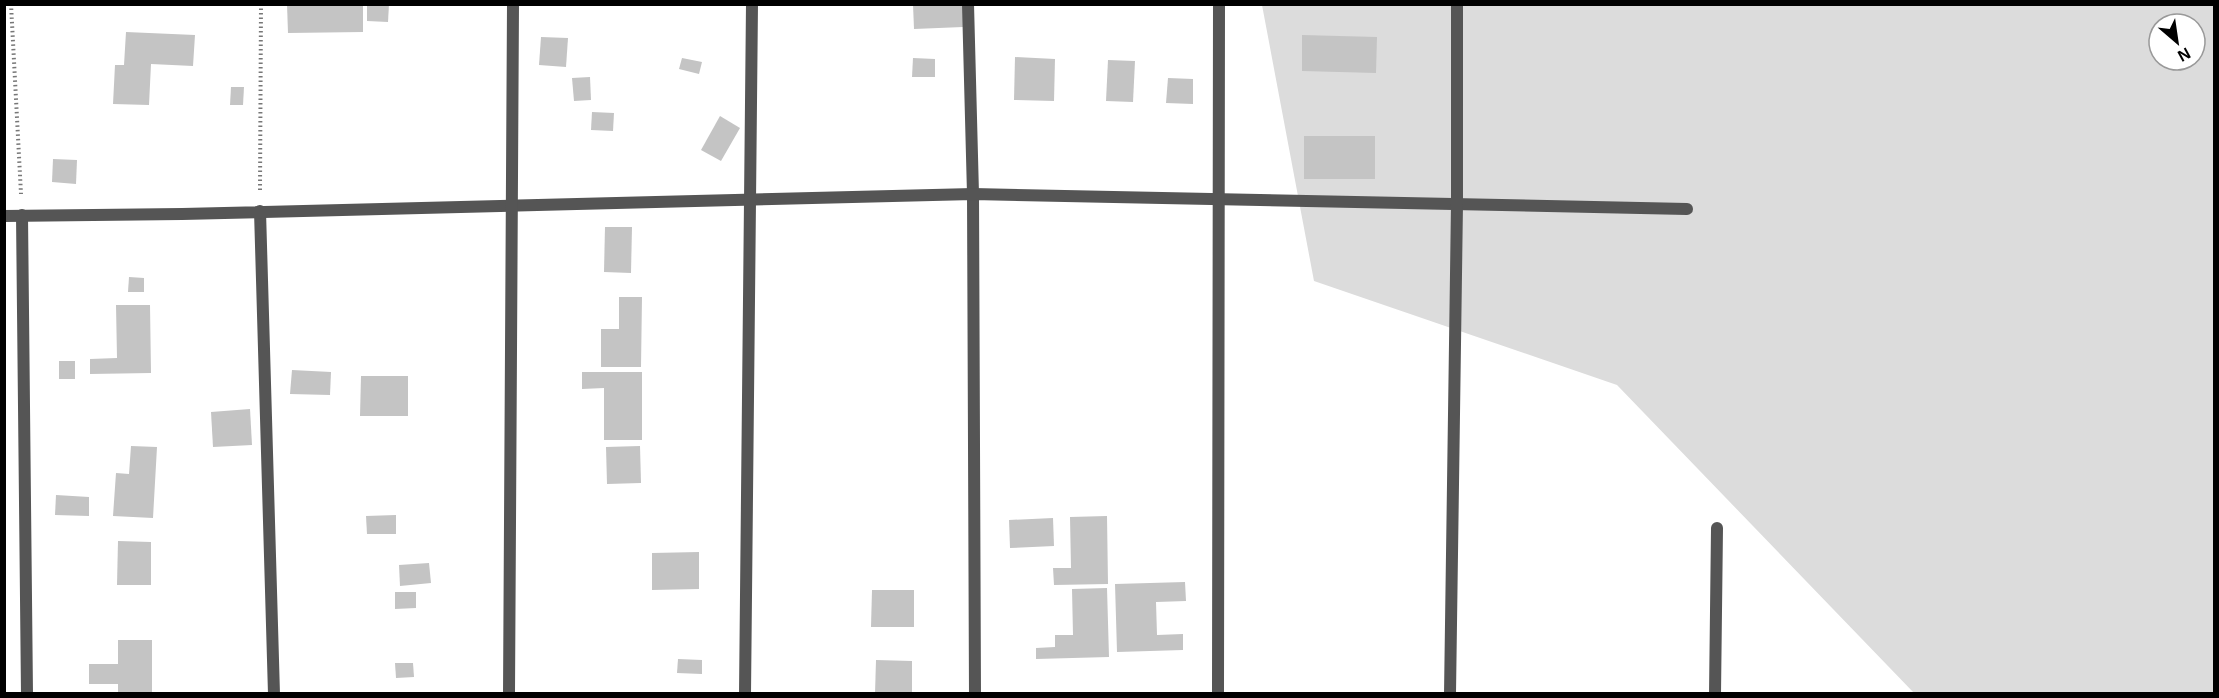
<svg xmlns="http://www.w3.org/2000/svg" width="2219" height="698" viewBox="0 0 2219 698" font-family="Helvetica,sans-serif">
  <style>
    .green { fill: #dcdcdc; fill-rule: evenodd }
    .building { fill: #c4c4c4 }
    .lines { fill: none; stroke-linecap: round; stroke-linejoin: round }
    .path { stroke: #777; stroke-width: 4; stroke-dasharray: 1.5 3; stroke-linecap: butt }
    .street { stroke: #555; stroke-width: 12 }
  </style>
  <rect width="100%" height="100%" fill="#fff"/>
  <path class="green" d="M1262,5h952v688h-300l-297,-308 -303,-104zM2159,24h36v36h-36z"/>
  <g class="building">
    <path d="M287,4h76v28l-75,1z"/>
    <path d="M367,4h22l-1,18 -21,-1z"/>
    <path d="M913,4h50v23l-49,2z"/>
    <path d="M126,32l69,3 -2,31 -42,-2 -2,41 -36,-1 2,-39h9z"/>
    <path d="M1302,35l75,2 -1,36 -74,-2z"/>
    <path d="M541,37l27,1 -2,29 -27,-2z"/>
    <path d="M1015,57l40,2 -1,42 -40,-1z"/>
    <path d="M682,58l20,4 -3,12 -20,-5z"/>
    <path d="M913,58l22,1v18h-23z"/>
    <path d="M1108,60l27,1 -2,41 -27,-1z"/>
    <path d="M590,77l1,23 -17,1 -2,-23z"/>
    <path d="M1168,78l25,1v25l-27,-1z"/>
    <path d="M231,87h13l-1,18h-13z"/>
    <path d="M592,112l22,1 -1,18 -22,-1z"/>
    <path d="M720,116l20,12 -19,33 -20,-11z"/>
    <rect x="1304" y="136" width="71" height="43"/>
    <path d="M53,159l24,1 -1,24 -24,-2z"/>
    <path d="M605,227h27l-1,46 -27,-1z"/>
    <path d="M129,277l15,1v14h-16z"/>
    <path d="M619,297h23l-1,70h-40v-38h18z"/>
    <path d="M116,305h34l1,68 -61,1v-15l27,-1z"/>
    <rect x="59" y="361" width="16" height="18"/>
    <path d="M292,370l39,2 -1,23 -40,-1z"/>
    <path d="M582,372h60v68h-38v-52l-22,1z"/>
    <path d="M361,376h47v40h-48z"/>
    <path d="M250,409l2,36 -39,2 -2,-35z"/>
    <path d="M131,446l26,1 -4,71 -40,-2 3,-43 13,1z"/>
    <path d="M640,446l1,37 -34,1 -1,-37z"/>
    <path d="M56,495l33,2v19l-34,-1z"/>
    <path d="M396,515v19h-29l-1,-18z"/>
    <path d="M1107,516l1,68 -54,1 -1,-17h18l-1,-51z"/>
    <path d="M1053,518l1,28 -44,2 -1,-28z"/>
    <path d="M118,541l33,1v43h-34z"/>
    <path d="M699,552v37l-47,1v-37z"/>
    <path d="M429,563l2,20 -31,3 -1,-21z"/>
    <path d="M1185,582l1,19 -30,1 1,33 26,-1v16l-66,2 -2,-68z"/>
    <path d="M1107,588l2,69 -73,2v-11l19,-1v-12h18l-1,-46z"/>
    <path d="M872,590h42v37h-43z"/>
    <path d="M395,592h21v16l-21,1z"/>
    <path d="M118,640h34v54h-34v-10h-29v-20h29z"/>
    <path d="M678,659l24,1v14l-25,-1z"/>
    <path d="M876,660l36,1v33h-37z"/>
    <path d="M395,663h18l1,14 -18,1z"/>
  </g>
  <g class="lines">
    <g class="path">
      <path d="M11,4l10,190"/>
      <path d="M260,190l1,-186"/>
    </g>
    <g class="street">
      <path d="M968,4l5,190 2,500"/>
      <path d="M260,211l14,483"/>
      <path d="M22,215l5,479"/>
      <path d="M4,216l178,-2 791,-20 714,15"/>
      <path d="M509,694l4,-690"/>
      <path d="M745,694l7,-690"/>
      <path d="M1218,694l1,-690"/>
      <path d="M1450,694l7,-490v-200"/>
      <path d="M1715,694l2,-166"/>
    </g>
  </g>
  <rect width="2219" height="698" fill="none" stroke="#000000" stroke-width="12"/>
  <g transform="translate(2177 42) rotate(151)"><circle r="28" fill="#ffffff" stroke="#999999" stroke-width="1.5"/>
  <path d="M0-4.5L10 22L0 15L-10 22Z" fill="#000000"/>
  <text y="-9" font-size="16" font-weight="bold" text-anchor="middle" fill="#000000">N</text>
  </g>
</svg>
